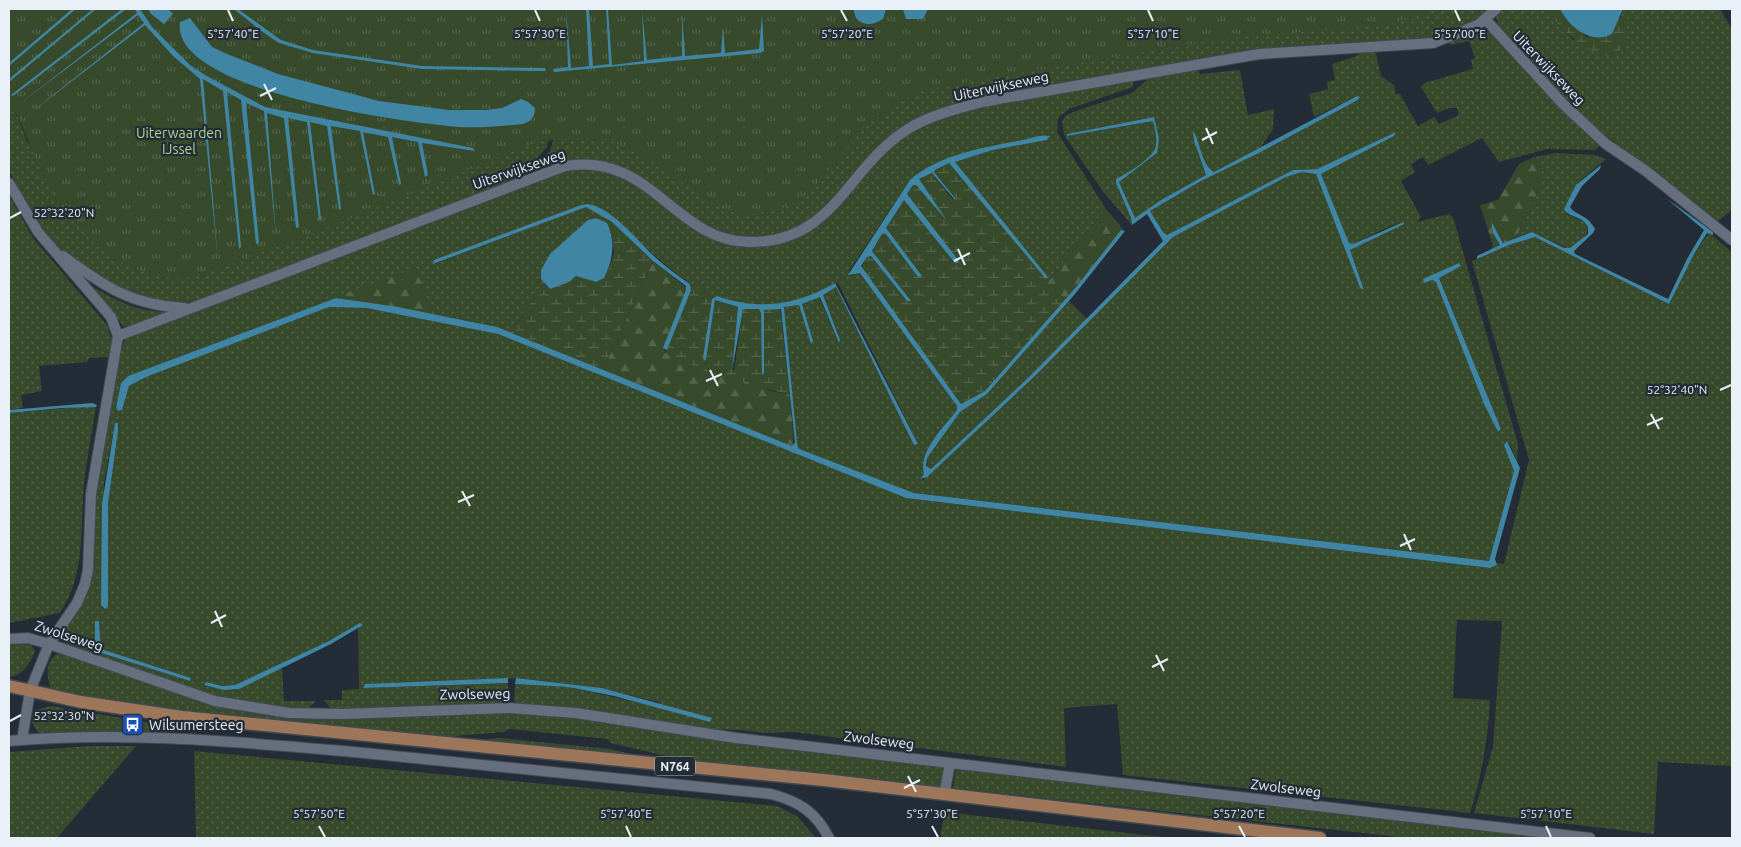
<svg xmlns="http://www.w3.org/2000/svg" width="1741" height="847" viewBox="0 0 1741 847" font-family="Ubuntu,sans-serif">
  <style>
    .grass { fill: url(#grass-dots); fill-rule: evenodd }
    .forest { fill: url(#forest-firs) }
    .wetland { fill: url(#wetland-marsh) }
    .park { fill: url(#park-tufts) }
    .water { fill: #4086a4 }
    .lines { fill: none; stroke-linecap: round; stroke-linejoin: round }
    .minor-casing { stroke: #414952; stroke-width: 12 }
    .major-casing { stroke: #414952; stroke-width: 15 }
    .minor { stroke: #656f7d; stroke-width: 10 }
    .major { stroke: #9e765a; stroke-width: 12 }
    .ticks { fill: none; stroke: #eaf0f7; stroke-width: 2 }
    .labels { text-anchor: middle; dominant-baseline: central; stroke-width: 4.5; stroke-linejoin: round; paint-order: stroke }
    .shield { fill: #232c37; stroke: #aeb5bd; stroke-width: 1 }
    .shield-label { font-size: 12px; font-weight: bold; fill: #eaf0f7 }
    .street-label { font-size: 14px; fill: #eaf0f7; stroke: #232c37 }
    .park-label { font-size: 14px; fill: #a9d98c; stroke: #232c37 }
    .poi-label { font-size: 14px; fill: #eaf0f7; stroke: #232c37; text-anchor: start }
    .ticks-label { font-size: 12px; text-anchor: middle; fill: #eaf0f7; stroke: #232c37; stroke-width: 4.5; stroke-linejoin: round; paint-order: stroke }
  </style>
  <defs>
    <pattern id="grass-dots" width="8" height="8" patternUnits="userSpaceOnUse" patternTransform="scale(1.25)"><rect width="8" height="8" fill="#374a2b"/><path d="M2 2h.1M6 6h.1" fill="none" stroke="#54644a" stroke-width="1.8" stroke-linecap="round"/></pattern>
    <pattern id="forest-firs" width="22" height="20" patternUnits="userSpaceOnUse" patternTransform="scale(1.25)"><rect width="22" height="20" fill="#374a2b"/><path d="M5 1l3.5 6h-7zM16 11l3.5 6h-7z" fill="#54644a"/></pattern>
    <pattern id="wetland-marsh" width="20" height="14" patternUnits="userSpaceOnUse" patternTransform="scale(1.25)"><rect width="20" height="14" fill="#374a2b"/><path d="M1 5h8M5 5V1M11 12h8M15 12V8" fill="none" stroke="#54644a"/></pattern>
    <pattern id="park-tufts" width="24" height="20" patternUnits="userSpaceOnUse" patternTransform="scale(1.25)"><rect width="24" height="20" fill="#374a2b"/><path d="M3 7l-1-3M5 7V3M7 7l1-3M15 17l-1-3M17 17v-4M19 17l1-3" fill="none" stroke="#54644a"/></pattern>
  </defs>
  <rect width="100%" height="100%" fill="#232c37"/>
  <g class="grass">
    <path d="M1179,9h314l-9,8 -51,23 -160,9 -295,54 -80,32 -82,85 -49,19 -32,-1 -23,-7 -97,-65 -84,5 19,-20 5,-17 341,-46z"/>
    <path d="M1500,9h50l7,15 16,16 53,-11 2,-20h92l12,20v181l-15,12 -136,-106 -83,-88 -2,-12z"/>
    <path d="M1476,28l7,1 9,5 51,55 56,53 1,3 -5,5 -48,-1 -48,13 -17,-24 -54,27 -5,-8 -12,7 4,8 -14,9 20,36 -4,5 32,-8 4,3 65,227 -1,16 -8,-17 -4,-1 9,29 -25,90 -575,-68 -112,-43 -5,-2v-6l-13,-135 15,-2 12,39 2,-3 -11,-37 17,-7 20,46 1,-3 -17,-45 13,-8 78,158 4,-1 -80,-161c-6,0 -11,5 -17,8 -16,8 -34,13 -51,14 -71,8 -115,-54 -164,-93l-6,-4 -19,-3 -148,57 2,2 146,-56 5,-1 11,5 -5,7 -4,1 -42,40 -1,25 2,1 -24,25 -8,23 -41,-12 -42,-8 -16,-46 -288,108 -7,8 -5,24 2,3 4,-1 7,-24 17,-9 183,-70 37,1 132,26 408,164 584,70 7,-5 7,1 25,-104 -57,-199 37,-16 26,-8 134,67 25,-50 15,-21 23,19v514l-74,-4 -4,72 -180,-21 19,-66 9,-126 -45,-1 -4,78 37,2c-2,39 -8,75 -20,113l-347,-38 -6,-71 -53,4 2,59 -273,-35 -26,1 -27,-3 -39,-1 -182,-24 -5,-4 1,-17 53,3 85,19 8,-3 -59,-15 -84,-10 -153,6 -2,4 145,-5v15l-6,7 -165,5 -7,-2 -6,-8h18v-10l17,-1 -1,-61 5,-3 -128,60 -13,1 -16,-4 -1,4 29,4 48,-22 2,33h32l-8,7c-84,0 -164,-36 -243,-63l-4,-6 1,-6 16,-23 17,-121 22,-127 8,-24 451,-171 42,5 99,66 75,-1 105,-97 30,-17 40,-14 164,-30 2,4v4l-64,22 -11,9 -1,14 49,77 -61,77 -90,-124 38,-12 54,-10 1,-5 -79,17 -59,28 -61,91 1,5 7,-4 3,1 97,133v4c-13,17 -39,41 -33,64l-4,4 3,2 111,-103 139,-140 113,-60 16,-5 14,2 44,114 4,2 -14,-40 51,-29 -48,23 -4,-1 -28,-69 73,-38 2,-4 -79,37 -24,1 -126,65 -4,-3 -13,-21 51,-30 58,-28 99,-53 -1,-4 -43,21 -5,-23 19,-5 -1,-7 8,-2 -3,-16 22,-7 11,-7 11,3 5,23 13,9 2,9h4l18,32 16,-9 5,7 20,-9 -2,-7h-8l-12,5 -16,-26 3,-4 49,-14 -2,-9 4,-2 -6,-17 -19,4 -1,-3zM1461,264v2l-22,11 62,152 -3,3 -14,-28 -48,-122 -4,-2zM115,423l4,2 -1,6 -10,73v102l-5,3 -2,-4 3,-122zM95,621l4,2 2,26 90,29 -1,3 -95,-30z"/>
    <path d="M1198,69l2,5 40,-4 8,45 26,-6 -1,20 -12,18 -47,25c-12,-8 -17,-28 -19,-40l3,22 8,21 -45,25 -26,18 -16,-36 36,-27 4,-17 -5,-21 -87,17 1,2 85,-15c2,7 5,21 2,29 -5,10 -29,24 -39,30 3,16 14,30 16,45l-28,-32 -40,-58 -2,-14 3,-5 13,-6 54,-17 17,-15z"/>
    <path d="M9,103l9,15 9,23 68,101 26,19 21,10 39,7 38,-10 332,-136 -4,15 -30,34 -314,119 -26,5 -47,-10 -59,-35 -23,-20 -29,-47 -10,-23z"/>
    <path d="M1556,153l39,2 11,4 -26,22 -13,33 19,9c6,12 -8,20 -17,26l-37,-17 -16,5 26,-54v-13l-7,-13z"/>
    <path d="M9,195l24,43 74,87 5,15 -2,17 -21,1 -2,4 -48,4 3,25 -21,4 2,13 -14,2z"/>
    <path d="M91,286c24,13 49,28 77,25l-37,16 -6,1z"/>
    <path d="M1069,301l18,18 -57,57 -99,93 -4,-2v-9l33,-46 27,-18z"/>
    <path d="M91,406l5,1c-4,26 -9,51 -12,76 -4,45 2,92 -24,130l-51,10v-210z"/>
    <path d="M9,642l21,1 5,8c-4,12 -13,25 -26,26z"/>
    <path d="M58,653l168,55 42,8 69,2 144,-6 79,2 384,53 -3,20 -254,-26 -76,-18 -3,-4 -99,-10 -5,3 -62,5 -175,-16 -146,-18 -70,-14c-5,-13 -6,-27 7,-36z"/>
    <path d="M52,706l16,3 131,22 -159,3c-7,-8 -10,-13 -6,-24z"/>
    <path d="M499,738l112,11 27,7 -158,-16z"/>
    <path d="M90,746h46l-79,92h-48v-86z"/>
    <path d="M194,751l583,55 20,10 19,22h-620z"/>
    <path d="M956,768l603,70h-151l-455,-50z"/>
    <path d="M945,812l226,26h-231z"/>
  </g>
  <g class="forest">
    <path d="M1535,157l7,13v13l-26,54 -12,6 -13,-21 2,11 7,11 -9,6 2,-4 -13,-41 18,-5 21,-36z"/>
    <path d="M1106,209l17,20 -57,70 -21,-13z"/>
    <path d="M653,261l34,27 -23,64 108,39 18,4 4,50 -2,1 -189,-76z"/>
    <path d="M416,268l16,46 -96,-16 2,-2z"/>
  </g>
  <g class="wetland">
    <path d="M1550,9h10l4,7 23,21 34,-20 2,-8h5c-1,13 0,36 -11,45 -13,10 -53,-20 -60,-31 -3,-4 -5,-10 -7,-14z"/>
    <path d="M949,163l97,116 -4,4 24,16 -81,92 -24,13 -100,-136 6,-11 4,-1 36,45h4l-39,-50 10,-17 3,-1 33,44 3,-2 -35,-47 18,-28 54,63 -51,-69 6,-9 3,-1 32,38 -30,-43 14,-6 21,27 2,-2 -21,-26 1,-2z"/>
    <path d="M597,212l15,10 41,39 -50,109 -88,-36 8,-23 24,-25 3,3 26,-13 20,6 12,-12 6,-17 -3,-21 -15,-14 -4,1z"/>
    <path d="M690,284l24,12 -11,62 12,-58 24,8 -7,63 2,-1 9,-61h16l2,4 2,62 1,-65 16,-3 10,88 -82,-23 -44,-20 3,-2 24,-60z"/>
  </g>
  <path class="park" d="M9,9h1430l-54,16 -158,13 -262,44 -43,9 -19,9 -36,25 -61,71 -20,11 -20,5 -21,2 -18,-3 -18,-10 -56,-40 -44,-21 -23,-2 -48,3 -201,83 -137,51c-60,16 -121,-37 -149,-85 -14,-23 -22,-49 -33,-73 -2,-5 -7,-8 -9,-13 -4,-11 0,-79 0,-95z"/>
  <g class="water">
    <path d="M72,9h4l-67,57v-3z"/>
    <path d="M93,9h3l-87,73v-3z"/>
    <path d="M122,9h4l-113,87 -2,-1z"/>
    <path d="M135,9h5l12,18 38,38 15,10 60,32 208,41 2,3 -53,-8 6,32 -3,2 -7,-35 -26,-5 9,47 -2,1 -11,-48 -25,-5 12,62 -2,1 -13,-64 -29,-5 10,83 -2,1 -12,-84 -17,-4 11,97 -2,1 -12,-98 -19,-4 11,109 -3,1 -12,-110 -17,-5 9,123 -12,-125 -18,-8 13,140 -3,1 -15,-144 -14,-8 14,155 -2,2 -16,-158 -20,-12 15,182 -18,-182 -27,-23 -28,-31 -121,93 120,-95 -6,-8 -120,90 119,-92z"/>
    <path d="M148,9h20l5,5 -9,10 -13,-10z"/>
    <path d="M234,9h4l43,31 32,10 109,16 123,2 1,3 -124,-2 -109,-16 -34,-10 -19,-13z"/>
    <path d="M566,9l5,59 18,-2 -3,-57h3l4,57 16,-2 -3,-55h2l4,56 32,-4 -2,-52 5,51 35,-4v-42l3,42 36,-3 2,-26 2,26 34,-4 3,-35 2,37 -4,2 -206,19 -1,-3 15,-2z"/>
    <path d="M853,9h33l-3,10c-10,6 -18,8 -27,-1z"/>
    <path d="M903,9h25l-5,10h-17z"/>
    <path d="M1560,9h63l-11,25c-21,11 -42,-6 -52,-25z"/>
    <path d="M190,18l22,29 15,7 51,20 101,27 70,9h37l16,-2 19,-9 7,3 7,6c0,9 -4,13 -12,16 -21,2 -43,4 -64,3 -49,-4 -289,-35 -279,-105z"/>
    <path d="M1357,96l3,1 -2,3 -99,53 -58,28 -51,30 13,21 4,3 126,-65 24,-1 79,-37 -2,4 -73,38 28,69 4,1 51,-22v2l-54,26 14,40 -4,-2 -44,-114 -14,-2 -16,5 -113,60 -139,140 -107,100 -7,2 4,-5c-6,-23 20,-47 33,-64v-4l-97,-133 -12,2 62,-95c29,-26 76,-33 113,-40 8,-2 19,-6 27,-4l-3,4 -54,10 -38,12 92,114 -1,3 -97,-116 -14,7 -1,2 21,26v2l-23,-27 -13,6 29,43 -32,-37h-3l-6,9 52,67 -1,2h-3l-51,-63 -18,28 36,48 -4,1 -33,-44 -3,1 -10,17 39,50h-4l-36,-45 -4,1 -6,9 100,138 24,-13 91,-104 45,-57 4,1 -50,63 -88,100 -27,18 -33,46 -1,8 5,3 99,-93 133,-135 -16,-27 -15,11 -1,-7 -15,-35v-4c10,-5 34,-19 39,-30 3,-7 0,-21 -2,-28l-86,15v-2l87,-17 5,21 -2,15 -38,29 16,36 26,-18 45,-25 -12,-34 -1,-10c8,11 7,32 21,41z"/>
    <path d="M1601,165l-1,4 -18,17 -12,21c5,8 17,7 25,22l-2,4 -19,18 1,3 93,45 19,-40 17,-29 -38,-32 47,34v3l-6,-2 -13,21 -25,50 -134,-67 -26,8 -32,14v-3l23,-11 -7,-12 -2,-12 12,22 29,-11 32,16h6l18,-14v-7c-5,-11 -19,-9 -24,-18l12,-24z"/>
    <path d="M588,204c23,3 50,37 67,53 11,10 23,19 35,27l1,6 -24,60 -4,-2 23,-58v-4l-33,-25 -41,-39 -26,-15 -153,57 1,-4 147,-55z"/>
    <path d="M596,218l11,5c9,19 6,37 -3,55l-8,4 -20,-6 -7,6 -19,7 -9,-10v-9l9,-16 38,-34z"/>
    <path d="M1459,263l2,3 -22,12 62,151 -3,3 -14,-28 -48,-122 -4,-2 -8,3 -1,-4z"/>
    <path d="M835,283l83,161 -4,1 -78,-158 -13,8 17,45 -1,3 -19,-46 -18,7 11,37 -2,3 -12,-39 -15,2 13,135 1,6 4,2 112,43 575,68 25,-90 -10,-26 3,-4 13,27 -25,91 2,6 -7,3 -584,-70 -408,-164 -132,-26 -37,-1 -183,70 -17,9 -7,24 -4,1 -2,-3 5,-25 7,-7 208,-78 62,9 99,20 295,119 3,-3 -14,-134 -17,1v63l-2,2 -1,-62 -2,-4h-16l-11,62 6,-64 -23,-7 -9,59 -2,2 -1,-3 9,-59 5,-3c42,15 80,9 118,-13z"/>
    <path d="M92,403l5,2 -1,2 -34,1 -53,5v-3z"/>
    <path d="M115,423h3v8l-10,73v102l-3,3 -4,-4 1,-101z"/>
    <path d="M95,621h4v2l2,26 90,29 -1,3 -95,-30z"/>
    <path d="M360,623l3,2 -32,19 -92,45 -15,1 -20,-5 2,-3 16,4 13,-1 94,-44z"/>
    <path d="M508,678v5l-145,5 2,-4z"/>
    <path d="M516,678l86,10 110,30 -2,4 -96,-26 -46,-9 -53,-3z"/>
  </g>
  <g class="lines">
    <defs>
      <g id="minor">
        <path d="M1486,20l77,84 43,40 40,27 86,69"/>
        <path d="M9,183l29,49 73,85 7,19 -27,158 -3,76 -3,14 -8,19 -28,41 -19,47 -8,49"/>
        <path d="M63,256c42,31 68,49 122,52"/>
        <path d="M118,336l447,-170c87,-15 110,77 186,76 84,0 96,-75 157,-113 22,-14 49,-20 74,-27l277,-48 174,-11 45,-18 18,-16"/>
        <path d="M9,639l19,-1 21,6 166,57 74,12 53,1 167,-6 67,5 160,25 854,100"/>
        <path d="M9,741c116,-10 230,1 345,11 139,13 278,27 417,42 27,7 45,18 58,44"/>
        <path d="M944,795l6,-31"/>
      </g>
      <path id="major" d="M9,686l72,16 101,15 642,63 496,58"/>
    </defs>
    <use href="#minor" class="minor-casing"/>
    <use href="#major" class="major-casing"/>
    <use href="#minor" class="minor"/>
    <use href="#major" class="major"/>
  </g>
  <path class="ticks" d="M228,10l5,11M535,10l5,11M841,10l6,11M1148,10l5,11M1455,10l5,11M264,84l8,16M260,96l16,-8M1206,128l7,16M1202,140l15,-8M10,218l11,-6M958,249l7,16M954,261l16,-8M710,370l8,16M706,381l16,-7M1720,390l11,-5M1651,414l8,15M1647,425l16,-7M462,491l8,15M458,502l16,-7M1404,534l7,16M1400,546l15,-7M215,611l7,16M211,623l15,-8M1156,655l8,16M1152,667l16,-8M10,721l11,-6M908,776l8,16M904,788l16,-8M319,826l6,11M626,826l5,11M932,826l6,11M1239,826l6,11M1546,826l5,11"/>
  <defs>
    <symbol id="bus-square" viewBox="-11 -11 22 22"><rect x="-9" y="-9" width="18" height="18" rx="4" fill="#1a4fb4" stroke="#232c37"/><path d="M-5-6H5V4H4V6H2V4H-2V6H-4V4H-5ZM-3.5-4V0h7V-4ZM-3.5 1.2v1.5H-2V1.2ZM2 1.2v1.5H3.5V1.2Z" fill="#fff"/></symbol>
  </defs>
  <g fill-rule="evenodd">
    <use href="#bus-square" x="120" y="712" width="25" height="25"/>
  </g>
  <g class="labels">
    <rect class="shield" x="655" y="756.5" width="40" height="19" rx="4"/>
    <g class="shield-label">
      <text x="675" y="766">N764</text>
    </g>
    <g class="street-label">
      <text transform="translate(1549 68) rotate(46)">Uiterwijkseweg</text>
      <text transform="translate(1001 86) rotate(-12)">Uiterwijkseweg</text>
      <text transform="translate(519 169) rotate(-19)">Uiterwijkseweg</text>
      <text transform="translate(69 636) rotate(18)">Zwolseweg</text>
      <text transform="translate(475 694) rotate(-1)">Zwolseweg</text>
      <text transform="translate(879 740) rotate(7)">Zwolseweg</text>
      <text transform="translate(1286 788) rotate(7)">Zwolseweg</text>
    </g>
    <g class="park-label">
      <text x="179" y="133">Uiterwaarden<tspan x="179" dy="16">IJssel</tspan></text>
    </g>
    <g class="poi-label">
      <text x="149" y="725">Wilsumersteeg</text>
    </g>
  </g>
  <g class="ticks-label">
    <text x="540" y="38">5°57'30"E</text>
    <text x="1460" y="38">5°57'00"E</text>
    <text x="233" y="38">5°57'40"E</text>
    <text x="847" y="38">5°57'20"E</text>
    <text x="1153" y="38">5°57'10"E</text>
    <text x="64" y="217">52°32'20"N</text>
    <text x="1677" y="394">52°32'40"N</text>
    <text x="64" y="720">52°32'30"N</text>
    <text x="319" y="818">5°57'50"E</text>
    <text x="626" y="818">5°57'40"E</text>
    <text x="932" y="818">5°57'30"E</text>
    <text x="1239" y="818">5°57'20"E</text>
    <text x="1546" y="818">5°57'10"E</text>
  </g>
  <rect width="1741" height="847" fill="none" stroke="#eaf0f7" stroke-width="20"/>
</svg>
